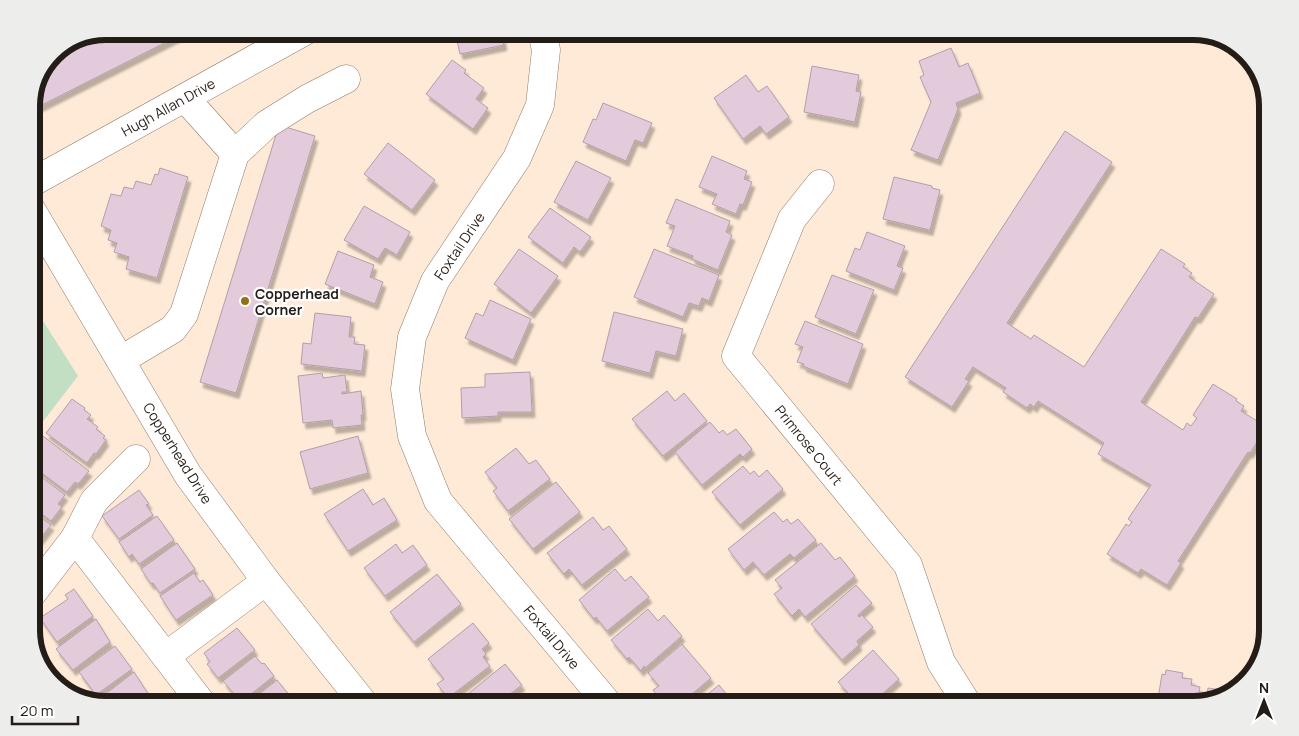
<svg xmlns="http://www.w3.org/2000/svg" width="1299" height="736" viewBox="0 0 1299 736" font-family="Manrope,sans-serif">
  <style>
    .green { fill: #c2dec3 }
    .building { fill: #e3cbdb; stroke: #b49dac; filter: url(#shadow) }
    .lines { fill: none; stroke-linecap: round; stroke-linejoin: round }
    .minor-casing { stroke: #8f7d6b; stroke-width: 29 }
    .major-casing { stroke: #8f7d6b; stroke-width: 29 }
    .minor { stroke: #fff; stroke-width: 28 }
    .major { stroke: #fff; stroke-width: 28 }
    .poi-dot { fill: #936f17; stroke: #fff; stroke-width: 2 }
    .labels { text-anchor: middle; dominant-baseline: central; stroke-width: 4.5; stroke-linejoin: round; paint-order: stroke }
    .street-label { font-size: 14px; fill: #241c16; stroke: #fff }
    .poi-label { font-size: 14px; font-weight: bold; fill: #241c16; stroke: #fff; text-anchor: start }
    .rim { fill: none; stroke: #241c16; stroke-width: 6 }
  </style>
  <defs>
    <filter id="shadow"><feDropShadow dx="3" dy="5.5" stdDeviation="1" flood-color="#0004"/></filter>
  </defs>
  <rect width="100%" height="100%" fill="#ffead7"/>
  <path class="green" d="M31,302l47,74 -47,61z"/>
  <g class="building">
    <path d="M106,31h82l-152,77 -4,-8 21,-47z"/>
    <path d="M455,31h46l3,14 -44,9z"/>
    <path d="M951,48l8,19 9,-4 12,30 -24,10 2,6 -20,51 -27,-10 20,-48 -11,-25 4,-2 -5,-14z"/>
    <path d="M452,60l14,10 -2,3 20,15 -8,11 12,9 -15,21 -47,-35z"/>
    <path d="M812,66l47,9 -3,16 5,1 -6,30 -51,-10z"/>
    <path d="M746,75l12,17 9,-6 22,31 -23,17 -6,-8 -17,13 -29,-41z"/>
    <path d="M603,103l49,20 -9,20 -8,-3 -9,21 -43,-19 10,-23 3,1z"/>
    <path d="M279,125l36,11 -79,257 -36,-11z"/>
    <path d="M1065,131l47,31 -105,161 24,16 3,-4 50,32 77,-118 24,15 -2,3 9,6 -3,4 25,17 -16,24 -3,-1 -54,85 42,28 4,-7 4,3 6,-8 -4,-3 20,-31 24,15 -1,2 8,5 -3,5 26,16 -17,26 -2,-1 -70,109 3,2 -14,22 -26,-16 -3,4 -31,-19 19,-30 3,2 3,-4 -4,-3 23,-34 -53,-31 6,-11 -66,-42 -4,6 -4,-3 -3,4 -24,-16 3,-4 -33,-21 -8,12 4,2 -17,26 -47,-30z"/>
    <path d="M388,143l47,37 -23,30 -48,-36z"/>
    <path d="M712,156l35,15 -3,8 8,3 -9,23 -3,-1 -4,10 -24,-10 5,-10 -18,-7z"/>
    <path d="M576,161l35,17 -23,42 -34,-18z"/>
    <path d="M160,168l28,9 -31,101 -31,-9 3,-12 -15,-5 3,-9 -9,-3 3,-10 -10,-4 10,-32 10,2 3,-9 9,2 3,-8 15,4 4,-11 3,1z"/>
    <path d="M894,177l38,9v2l8,2 -10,40 -47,-11z"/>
    <path d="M676,199l54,22 -4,11 6,3 -14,35 -26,-11 1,-3 -26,-10 8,-20 -9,-3z"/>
    <path d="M364,206l46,26 -13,23 -12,-7 -7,11 -34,-19z"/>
    <path d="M550,208l41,29 -11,15 -6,-5 -11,16 -35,-26z"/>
    <path d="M867,232l38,14 -8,20 6,2 -9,22 -48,-19 9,-23 5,2z"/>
    <path d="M519,249l39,27 -27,37 -37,-29z"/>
    <path d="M654,249l65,26 -10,26 -7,-3 -3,8 -10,-3 -6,14 -49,-20z"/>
    <path d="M338,251l36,14 -4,12 13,5 -8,22 -50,-20z"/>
    <path d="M832,275l42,15 -18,44 -41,-17z"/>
    <path d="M490,300l41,19 -18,41 -48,-22 11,-25 7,3z"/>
    <path d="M614,312l69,17 -7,27 -20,-5 -6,22 -48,-12z"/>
    <path d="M315,313l36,4 -2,20h6l-1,7 11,1 -3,26 -61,-7 2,-21 8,1z"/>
    <path d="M805,321l58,23 -15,40 -45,-18 1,-2 -7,-2 6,-15 -8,-3z"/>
    <path d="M530,372l2,40h-34v4l-36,2 -1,-30 24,-1v-13z"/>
    <path d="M322,373l1,5 22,-3 2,17h-5v2l19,-3 2,24h-2l1,10 -29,3 -1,-8 -29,3 -5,-47z"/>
    <path d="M667,391l8,10 9,-8 23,28 -44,35 -31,-37z"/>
    <path d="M72,399l13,9 -1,2 7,5 -4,4 11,8 -2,2 9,7 -2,2 3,2 -10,14 -2,-1 -7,10 -41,-30z"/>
    <path d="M710,422l9,11 4,-3 4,5 9,-6 16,20 -9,8 -3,-3 -38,31 -27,-33z"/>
    <path d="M43,436l46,35 -11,13 -3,-2 -8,10 -36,-27v-14z"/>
    <path d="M358,436l10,37 -58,16 -10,-37z"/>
    <path d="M516,448l13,16 7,-4 14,19 -42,32 -15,-20 4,-3 -12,-16z"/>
    <path d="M743,466l7,8 4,-3 5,6 8,-7 16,19 -43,36 -28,-33z"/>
    <path d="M31,469l34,26 -7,9 4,3 -11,14 -20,-15z"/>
    <path d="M556,482l24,30 -47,37 -24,-30z"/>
    <path d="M363,489l10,16 11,-7 13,22 -49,31 -24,-37z"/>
    <path d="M139,490l10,14 -3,1 7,10 -34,24 -17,-23z"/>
    <path d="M31,510l20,15 -12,15 -2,-1 -6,7z"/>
    <path d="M774,512l9,10 4,-3 4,5 7,-5 18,21 -22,18 -4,-4 -26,21 -11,-13 -9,8 -16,-21z"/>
    <path d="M157,516l17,24 -35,24 -7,-10 -3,3 -10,-15z"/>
    <path d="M593,517l10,13 6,-4 18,23 -45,36 -13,-16 -5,5 -17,-21z"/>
    <path d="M177,543l18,26 -35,24 -7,-10 -2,1 -10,-15z"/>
    <path d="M821,543l14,17 5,-3 15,19 -50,41 -6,-8 -7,7 -18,-22 8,-6 -7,-8z"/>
    <path d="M396,544l6,9 11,-8 14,20 -42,31 -21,-28z"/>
    <path d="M615,569l10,12 6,-5 18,21 -42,34 -11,-14 -2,2 -15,-19z"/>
    <path d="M194,573l6,9 3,-2 10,15 -37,25 -16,-24z"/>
    <path d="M437,574l24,30 -47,38 -24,-30z"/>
    <path d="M856,585l16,18 -14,12 1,2 3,-2 11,12 -16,14 2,4 -17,15 -31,-36z"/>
    <path d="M74,589l19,27 -36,26 -17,-24 28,-19 -3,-4z"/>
    <path d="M648,609l10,12 6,-6 18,21 -37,32 -1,-2 -3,5 -12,-14 -2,2 -16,-19z"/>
    <path d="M96,619l14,23 -37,28 -17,-21z"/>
    <path d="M473,623l16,20 -7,6 4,5 -3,3 7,9 -42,32 -11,-14 7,-5 -16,-20z"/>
    <path d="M237,628l18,22 -37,28 -11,-14 3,-2 -6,-9z"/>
    <path d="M682,644l29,34 -32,27h-14l-12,-15 6,-4 -11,-13z"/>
    <path d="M115,646l17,23 -36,26 -17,-23z"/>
    <path d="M873,650l26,29 -29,26h-11l-21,-23z"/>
    <path d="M255,656l7,8 2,-1 10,13 -33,26 -18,-21z"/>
    <path d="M505,664l17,21 -13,10 8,10h-56l-3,-3z"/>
    <path d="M1166,670l17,3 -1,5 10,1 -1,6 9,2 -3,17 -40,1 5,-31 3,1z"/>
    <path d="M134,672l15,23 -12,10h-31l-11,-3z"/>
    <path d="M277,680l18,22 -2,3h-48z"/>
    <path d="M719,685l16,20h-41z"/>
    <path d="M1208,688l26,4 -3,3 -25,7z"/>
    <path d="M900,694l9,11h-21z"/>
  </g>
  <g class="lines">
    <defs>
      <g id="minor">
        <path d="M542,31l4,19 -6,55 -23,53 -82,123 -23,56 -7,52 7,47 26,65 171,204"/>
        <path d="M185,98l50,56"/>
        <path d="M820,184l-28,35 -56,137 172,209 33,97 27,43"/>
        <path d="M31,209l157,266 78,106 99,124"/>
        <path d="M121,360l52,-31 11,-15 51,-160 32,-30 40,-25 39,-20"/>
        <path d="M75,538l128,167"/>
        <path d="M31,595l44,-57 19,-37 42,-42"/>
        <path d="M166,656l100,-75"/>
      </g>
      <path id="major" d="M31,183l274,-152"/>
    </defs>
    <use href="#minor" class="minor-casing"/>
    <use href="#major" class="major-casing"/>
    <use href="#minor" class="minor"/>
    <use href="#major" class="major"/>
  </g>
  <circle class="poi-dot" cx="245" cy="301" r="5"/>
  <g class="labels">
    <g class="street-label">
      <text transform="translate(168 107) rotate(-29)">Hugh Allan Drive</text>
      <text transform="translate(459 246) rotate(-56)">Foxtail Drive</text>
      <text transform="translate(809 445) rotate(51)">Primrose Court</text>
      <text transform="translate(178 453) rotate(58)">Copperhead Drive</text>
      <text transform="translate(552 637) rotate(50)">Foxtail Drive</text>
    </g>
    <g class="poi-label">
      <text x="255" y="293">Copperhead<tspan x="255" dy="16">Corner</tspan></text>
    </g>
  </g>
  <path d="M0 0H1299V736H0ZM106 40H1193A66 66 0 0 1 1259 106V630A66 66 0 0 1 1193 696H106A66 66 0 0 1 40 630V106A66 66 0 0 1 106 40Z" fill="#ededec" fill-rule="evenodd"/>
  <path class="rim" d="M106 40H1193A66 66 0 0 1 1259 106V630A66 66 0 0 1 1193 696H106A66 66 0 0 1 40 630V106A66 66 0 0 1 106 40Z"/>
  <g transform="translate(1264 701)" stroke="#ffffff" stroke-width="4" paint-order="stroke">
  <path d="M0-4L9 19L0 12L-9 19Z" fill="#241c16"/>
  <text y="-8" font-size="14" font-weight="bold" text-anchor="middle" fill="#241c16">N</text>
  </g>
  <path d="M12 716v8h66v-8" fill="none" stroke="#241c16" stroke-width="2.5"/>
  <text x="20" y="716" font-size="15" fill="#241c16" stroke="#ffffff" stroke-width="4" paint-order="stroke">20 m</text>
</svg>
